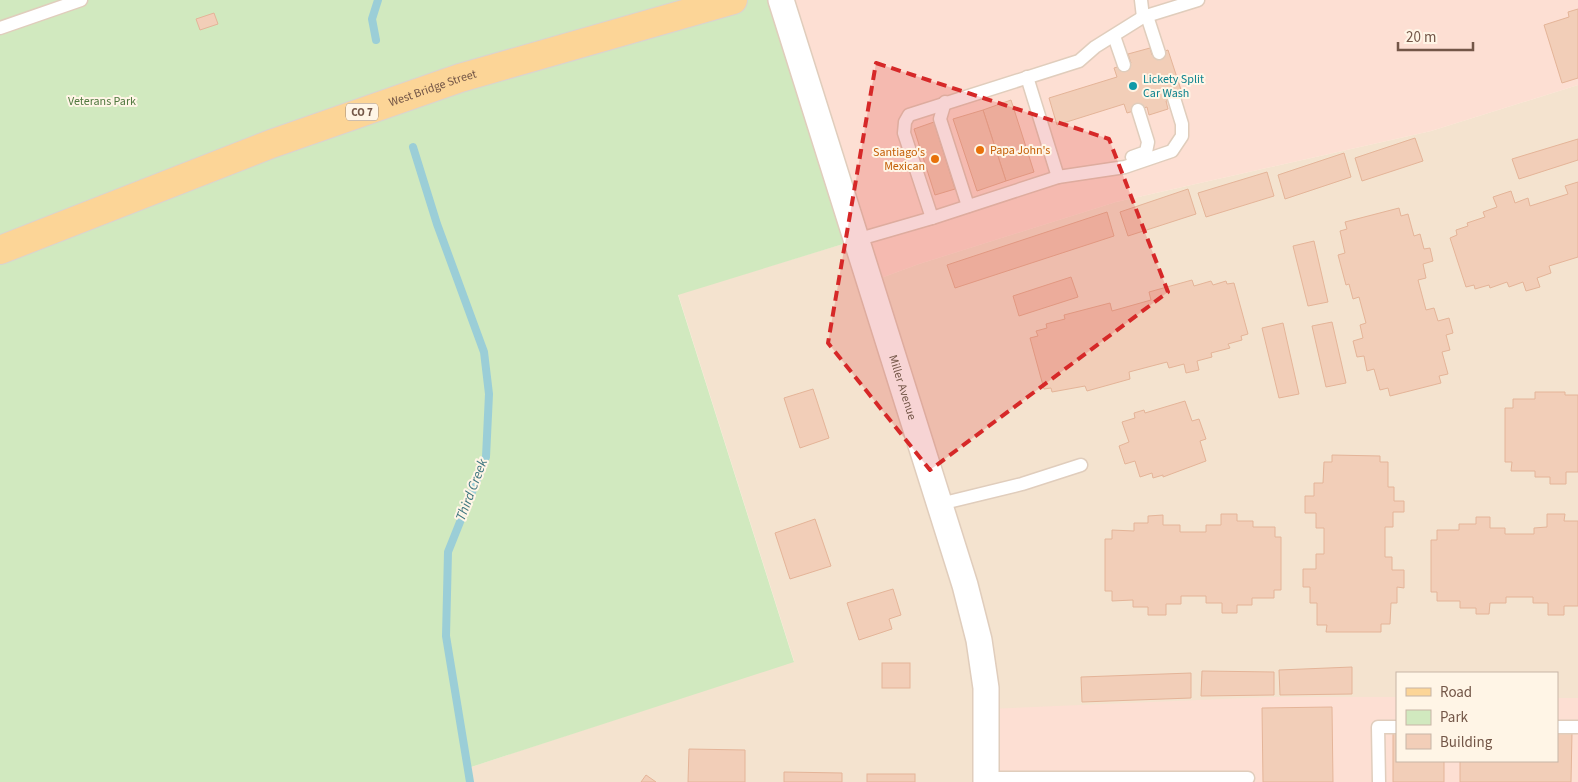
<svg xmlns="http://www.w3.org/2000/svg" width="1578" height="782" viewBox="0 0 1578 782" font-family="'Source Sans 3',sans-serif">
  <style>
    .residential { fill: #f4e3cf }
    .commercial { fill: #fddfd3 }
    .green { fill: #d1e9bf }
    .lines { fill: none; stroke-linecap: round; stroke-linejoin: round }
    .stream { stroke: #9bced7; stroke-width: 8 }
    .building { fill: #f2ceb8; stroke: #e4b498 }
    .lane-casing { stroke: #e0cdbc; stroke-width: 15 }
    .street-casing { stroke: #e0cdbc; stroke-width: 28 }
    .primary-casing { stroke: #dbd3cf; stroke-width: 30 }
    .lane { stroke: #fff; stroke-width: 12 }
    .street { stroke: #fff; stroke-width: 25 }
    .primary { stroke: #fcd597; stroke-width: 28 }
    .marked { fill: #d62828; fill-opacity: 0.2; stroke: #d62828; stroke-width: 4; stroke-dasharray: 10 6; stroke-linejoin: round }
    .culture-dot { fill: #0f9aa8; stroke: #fff5e6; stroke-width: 2 }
    .food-dot { fill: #e8710a; stroke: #fff5e6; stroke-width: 2 }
    .labels { text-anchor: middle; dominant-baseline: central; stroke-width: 4; stroke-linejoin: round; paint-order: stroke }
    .shield { fill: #fff5e6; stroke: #9d8677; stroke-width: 1 }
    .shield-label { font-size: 11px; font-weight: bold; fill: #735647 }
    .culture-label { font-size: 12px; fill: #0d838f; stroke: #fff5e6; text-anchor: start }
    .street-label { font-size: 12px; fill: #735647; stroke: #fff5e6 }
    .park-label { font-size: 12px; fill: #517940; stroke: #fff5e6 }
    .food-label { font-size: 12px; fill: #c56008; stroke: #fff5e6; text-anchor: start }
    .water-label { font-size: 14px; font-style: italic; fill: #3f7680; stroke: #fff5e6 }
  </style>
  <rect width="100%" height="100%" fill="#fcf1e0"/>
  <path class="residential" d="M1578,85v613h-21v-25h-160v24h-43l-368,85h-516l-2,-14 326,-107 -116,-367 178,-54 14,42 49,-18 197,-62 315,-71z"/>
  <g class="commercial">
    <path d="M781,0h797v85l-147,46 -315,71 -197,62 -49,18z"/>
    <path d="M1269,697h128v64h160v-63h21v84h-592l1,-73z"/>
  </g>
  <path class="green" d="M0,0h770l86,240 -178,55 116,367 -326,106 2,14h-470z"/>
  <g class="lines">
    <g class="stream">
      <path d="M376,40l-4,-21 6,-19"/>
      <path d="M413,147l24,77 47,128 5,42 -3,63 -38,95 -2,84 24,146"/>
    </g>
  </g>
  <g class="building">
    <path d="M1578,9v69l-16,5 -18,-58 25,-8 -1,-5z"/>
    <path d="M214,13l4,11 -18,6 -4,-11z"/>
    <path d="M1150,48l2,7 16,-5 15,46 -17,5 2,8 -19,6 -2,-8 -20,6 -3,-9 -67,21 -8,-27 68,-21 -3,-9 17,-5 -3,-9z"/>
    <path d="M1011,100l23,72 -28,9 -23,-71z"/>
    <path d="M983,110l23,71 -29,10 -24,-72z"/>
    <path d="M934,122l21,67 -20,6 -21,-66z"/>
    <path d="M1415,138l8,23 -61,20 -7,-23z"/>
    <path d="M1578,139v21l-59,19 -7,-20z"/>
    <path d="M1344,153l7,24 -66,22 -7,-24z"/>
    <path d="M1267,172l7,24 -68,21 -8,-24z"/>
    <path d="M1578,182v75l-29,9 2,7 -14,5 3,9 -14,4 -3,-9 -14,5 -2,-5 -17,6 -1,-3 -14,4 -1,-4 -8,2 -16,-49 7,-3 -1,-5 12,-4 -1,-3 18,-6 -2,-5 14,-5 -4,-10 18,-6 4,12 13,-5 2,8 38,-12 -3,-8z"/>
    <path d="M1188,189l8,25 -68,22 -8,-24z"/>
    <path d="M1399,208l2,8 7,-2 6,22 6,-2 4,15 6,-1 3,13 -10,3 3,14 -8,2 8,30 8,-2 4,13 11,-3 4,15 -7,2 4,15 -8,2 6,22 -9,2 2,7 -51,13 -2,-8 -8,2 -6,-21 -7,2 -3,-15 -7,1 -4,-16 10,-3 -3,-13 6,-2 -7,-26 -6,2 -4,-15 -3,1 -8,-30 7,-2 -5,-22 7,-2 -2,-7z"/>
    <path d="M1107,212l7,24 -159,52 -8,-23z"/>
    <path d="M1314,241l14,61 -20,4 -15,-60z"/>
    <path d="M1071,277l7,20 -59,19 -6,-20z"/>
    <path d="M1192,280l2,6 17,-5 2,4 13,-4 1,3 7,-1 14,51 -7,2 1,4 -14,4 2,4 -19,5 1,4 -15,4 2,9 -13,3 -2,-9 -15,4 -2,-6 -38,10 1,7 -43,12 -2,-5 -33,6 -1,-4 -7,1 -14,-51 8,-2 -2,-5 11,-3 -1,-4 19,-5 -1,-4 46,-12 2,8 39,-11 -2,-8z"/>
    <path d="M1332,322l14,61 -20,4 -14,-61z"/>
    <path d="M1283,323l16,71 -20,4 -17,-70z"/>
    <path d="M813,389l16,49 -29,10 -16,-50z"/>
    <path d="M1535,392h30v3h13v77h-12v12h-16v-7h-15v-6h-24l1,-9h-7v-54h8v-9h22z"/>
    <path d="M1185,401l7,20 7,-2 7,20 -6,2 6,20 -43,16v-2l-10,3 -1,-5 -12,4 -5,-16 -10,3 -6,-18 10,-4 -7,-20 13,-4 -1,-5 10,-3 1,3z"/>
    <path d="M1332,455l48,1v6h8v25h6v14h10v11h-11v15h-8v30h7v13h12v18l-7,-1v16h-6l-1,21h-9v8h-55l1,-7h-10v-22h-7v-16h-7v-18h13v-15h8v-26h-8v-15h-11v-17h9v-13h9l1,-21h8z"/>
    <path d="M1221,514h16v7h16v6h22v10h6v53h-7v8h-22v7h-15v8h-15v-10h-16v-7h-25v8h-15v11h-18v-8h-15v-7l-21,1v-10h-7v-52h7v-9l22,1v-8h14v-7l15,-1v10h17v7h26v-7h15z"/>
    <path d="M1547,514h18l-1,7h14v85h-14v9h-16v-12h-15v-6h-27v6h-16l-1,11h-13v-6h-16v-7h-23v-9h-6v-52h6v-10h22v-6h17v-7h14v11h15v6h29v-6l13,-1z"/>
    <path d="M815,519l16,47 -41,13 -15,-46z"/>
    <path d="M893,589l8,26 -12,4 3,10 -33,11 -12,-37z"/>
    <rect x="882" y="663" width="28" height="25"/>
    <path d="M1352,667v27l-72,1 -1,-25z"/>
    <path d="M1202,671l72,1v23l-73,1z"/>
    <path d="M1191,673v25l-109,4 -1,-25z"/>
    <path d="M1332,707l1,75h-70l-1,-74z"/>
    <path d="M1393,732h4v29h47v21h-51z"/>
    <path d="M1557,733h15l-1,49h-111v-21h97z"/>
    <path d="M689,749l56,1v32h-57z"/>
    <path d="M784,772l58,1v9h-58z"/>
    <rect x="867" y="774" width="48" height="8"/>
    <path d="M646,775l10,7h-15z"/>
  </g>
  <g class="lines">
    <defs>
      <g id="lane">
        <path d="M1141,0l2,17"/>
        <path d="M1147,16l12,37"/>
        <path d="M0,28l81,-28"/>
        <path d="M1114,36l10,29"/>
        <path d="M1027,77l31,100"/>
        <path d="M945,102l-5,17 28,87"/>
        <path d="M1132,157l14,-5 2,-10 -10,-32"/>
        <path d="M932,218l-28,-85 1,-11 4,-7 170,-54 16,-14 48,-30 55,-17"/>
        <path d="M856,240l76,-22 126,-41 67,-10 47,-16 10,-15v-12l-8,-26"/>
        <path d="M940,504l82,-20 59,-19"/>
        <path d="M1557,727h21"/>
        <path d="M986,778h262"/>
        <path d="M1379,782l-1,-55h19"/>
      </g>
      <g id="street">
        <path id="s1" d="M781,0l184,585 14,55 7,48v94"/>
      </g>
      <g id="primary">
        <path id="s2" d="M0,250l271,-106 189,-66 273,-78"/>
      </g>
    </defs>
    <use href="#lane" class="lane-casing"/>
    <use href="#street" class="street-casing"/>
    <use href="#primary" class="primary-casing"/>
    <use href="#lane" class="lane"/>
    <use href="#street" class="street"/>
    <use href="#primary" class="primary"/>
  </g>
  <path class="marked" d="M876,63l233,76 59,153 -238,178 -102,-127z"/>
  <circle class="culture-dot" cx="1133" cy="86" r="5"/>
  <g class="food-dot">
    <circle cx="980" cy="150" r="5"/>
    <circle cx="935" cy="159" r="5"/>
  </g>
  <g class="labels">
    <rect class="shield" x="346" y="103.5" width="32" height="17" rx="4"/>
    <g class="shield-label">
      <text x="362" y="112">CO 7</text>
    </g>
    <g class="culture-label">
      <text x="1143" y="79">Lickety Split<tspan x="1143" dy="14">Car Wash</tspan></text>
    </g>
    <g class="street-label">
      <text stroke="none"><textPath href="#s2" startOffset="462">West Bridge Street</textPath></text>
      <text stroke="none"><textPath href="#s1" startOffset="406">Miller Avenue</textPath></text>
    </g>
    <g class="park-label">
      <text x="102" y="101">Veterans Park</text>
    </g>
    <g class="food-label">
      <text x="990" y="150">Papa John's</text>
      <text x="925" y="152" text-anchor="end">Santiago's<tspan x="925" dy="14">Mexican</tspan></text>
    </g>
    <g class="water-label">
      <text transform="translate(472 490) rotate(-69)">Third Creek</text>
    </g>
  </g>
  <rect x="1396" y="672" width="162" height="90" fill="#fff5e6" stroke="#c7b5a6"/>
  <rect x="1406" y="688" width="25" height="8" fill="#fcd597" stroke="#c7b5a6"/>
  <text x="1440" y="697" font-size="15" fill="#735647">Road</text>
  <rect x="1406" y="710" width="25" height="15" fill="#d1e9bf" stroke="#c7b5a6"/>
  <text x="1440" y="722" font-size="15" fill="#735647">Park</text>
  <rect x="1406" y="734" width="25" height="15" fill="#f2ceb8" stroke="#c7b5a6"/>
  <text x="1440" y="747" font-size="15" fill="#735647">Building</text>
  <path d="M1398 42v8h75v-8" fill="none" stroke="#735647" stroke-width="2.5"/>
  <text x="1406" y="42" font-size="15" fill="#735647" stroke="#fff5e6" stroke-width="4" paint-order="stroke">20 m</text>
</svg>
